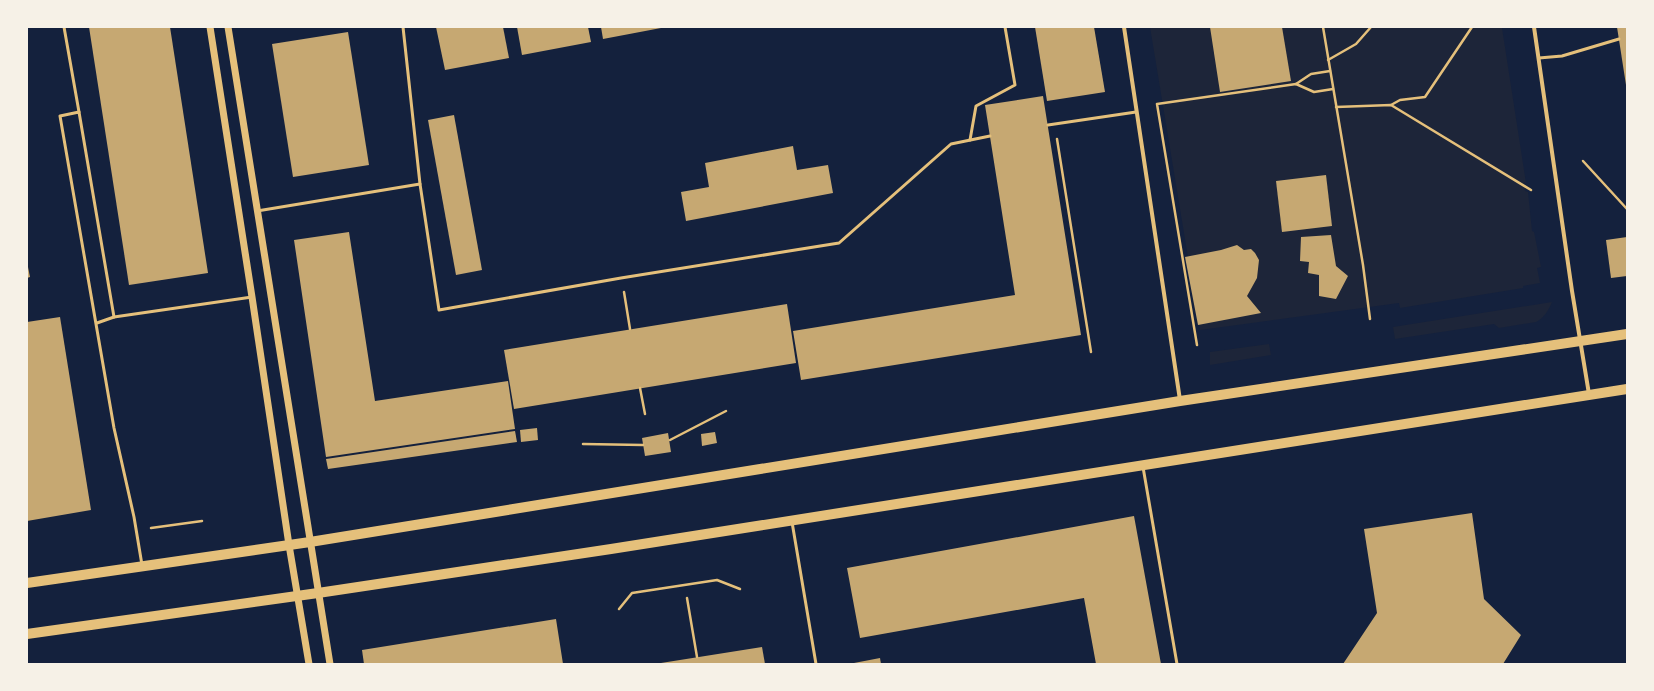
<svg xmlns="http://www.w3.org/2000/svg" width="1654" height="691" viewBox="0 0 1654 691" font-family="Poppins,sans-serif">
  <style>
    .green { fill: #1d2539 }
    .building { fill: #c6a872 }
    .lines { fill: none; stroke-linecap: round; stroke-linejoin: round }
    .path { stroke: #e5c07b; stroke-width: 2.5 }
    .service { stroke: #e5c07b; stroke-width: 3 }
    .minor { stroke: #e5c07b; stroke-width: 4 }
    .tertiary { stroke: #e5c07b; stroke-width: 7 }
    .primary { stroke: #e5c07b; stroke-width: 10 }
  </style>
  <rect width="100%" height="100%" fill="#14213d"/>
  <g class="green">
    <path d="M1150,27l352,1 24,155 -2,-1 1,9 3,1 4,39 2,1 7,35 -4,1 3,15 -17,3v2l-123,20 -1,-5 -199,27z"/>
    <path d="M1552,302c-3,8 -9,17 -16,20l-37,6 -5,-4 -99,15 -2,-12z"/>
    <path d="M1269,344l2,11 -61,10v-13z"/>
  </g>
  <g class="building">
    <path d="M89,27h81l38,246 -79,12z"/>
    <path d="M436,27h67l6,31 -64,12z"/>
    <path d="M517,27h71l3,15 -69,13z"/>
    <path d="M601,27h60v1l-58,11z"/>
    <path d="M1035,27h59l11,65 -58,9z"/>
    <path d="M1210,27h72l9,54 -71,11z"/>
    <path d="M1617,27h10v58h-1z"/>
    <path d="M348,32l21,133 -76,12 -21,-133z"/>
    <path d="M1043,96l38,239 -280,45 -8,-49 222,-36 -30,-190z"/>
    <path d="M454,115l28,155 -26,5 -28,-155z"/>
    <path d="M793,146l4,24 31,-5 5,28 -147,28 -5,-29 28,-5 -4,-24z"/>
    <path d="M1326,175l6,51 -50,6 -6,-51z"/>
    <path d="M349,232l26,169 133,-20 7,48 -189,28 -32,-217z"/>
    <path d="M1331,235l5,31 12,10 -12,23 -17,-3v-21l-11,-2 1,-11 -9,-1 1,-24z"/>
    <path d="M1627,237v39l-16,2 -5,-38z"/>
    <path d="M1237,245l7,5 7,-1 4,4 4,7 -2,18 -10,18 14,17 -63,12 -13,-68 36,-7z"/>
    <path d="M27,262l3,15 -3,1z"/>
    <path d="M787,304l9,59 -282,46 -10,-59z"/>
    <path d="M60,317l31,193 -64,11v-199z"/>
    <path d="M537,428l1,12 -17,2 -1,-12z"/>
    <path d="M515,431l2,11 -189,27 -2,-10z"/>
    <path d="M715,432l2,11 -15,3 -1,-12z"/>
    <path d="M668,433l3,19 -26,4 -3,-18z"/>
    <path d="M1472,513l12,86 37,36 -18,29h-160l34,-51 -13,-84z"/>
    <path d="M1134,516l27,148h-65l-12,-66 -224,40 -13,-70z"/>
    <path d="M556,619l7,45h-199l-2,-14z"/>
    <path d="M762,647l3,17h-104v-1z"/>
    <path d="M880,658l1,6h-27v-1z"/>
  </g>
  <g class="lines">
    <g class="path">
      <path d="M1323,27l40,238 7,54"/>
      <path d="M1328,60l28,-16 15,-17"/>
      <path d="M1296,84l15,-10 19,-3"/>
      <path d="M1391,105l9,-5 25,-3 47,-70"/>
      <path d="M1336,107l55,-2 140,85"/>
      <path d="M1057,139l34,213"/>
      <path d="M1583,161l44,48"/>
      <path d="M624,292l6,37"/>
      <path d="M1197,345l-40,-241 139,-20 18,8 19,-3"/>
      <path d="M640,388l5,26"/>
      <path d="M670,440l56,-29"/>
      <path d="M583,444l60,1"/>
      <path d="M151,528l51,-7"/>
      <path d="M687,598l10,59"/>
      <path d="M619,609l13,-16 85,-13 23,9"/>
    </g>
    <g class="service">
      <path d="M64,27l15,85"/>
      <path d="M403,27l17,157"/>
      <path d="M1539,58l23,-2 57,-17"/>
      <path d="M1048,125l88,-13"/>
      <path d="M970,140l6,-34 39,-21 -10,-58"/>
      <path d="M257,211l163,-27 19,126 182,-32 218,-35 112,-99 39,-8"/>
      <path d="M114,317l-35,-205 -19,4 54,312 20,89 8,48"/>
      <path d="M97,323l17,-6 138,-20"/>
      <path d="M1143,467l34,197"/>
      <path d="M792,522l24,142"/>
    </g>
    <g class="minor">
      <path d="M1124,27l56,373"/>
      <path d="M1534,27l38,264 17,103"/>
    </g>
    <g class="tertiary">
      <path d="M210,27l42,270 37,248 20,119"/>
      <path d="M228,27l102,637"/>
    </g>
    <g class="primary">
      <path d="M27,583l283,-41 870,-141 447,-67"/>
      <path d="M27,634l291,-41 293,-44 1016,-160"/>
    </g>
  </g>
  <rect width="1654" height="691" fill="none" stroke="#f6f1e7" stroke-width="56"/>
</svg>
